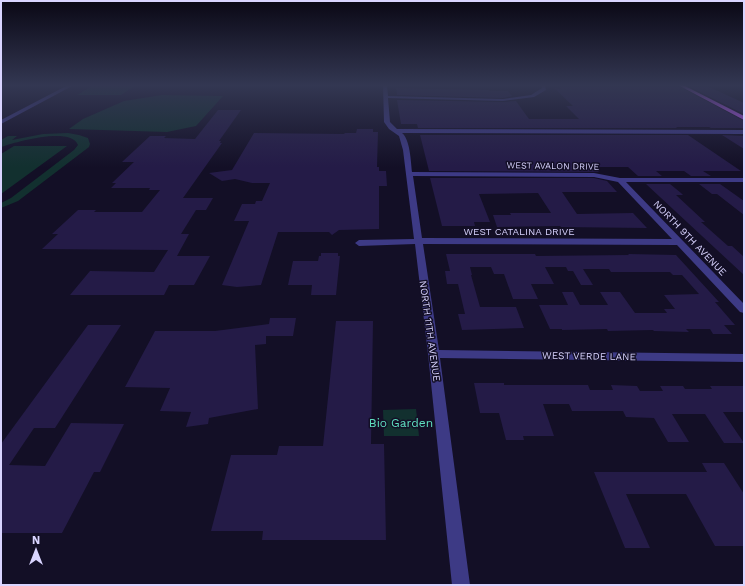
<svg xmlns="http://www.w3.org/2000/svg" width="745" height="586" viewBox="0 0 745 586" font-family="'Work Sans',sans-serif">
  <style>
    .green { fill: #12302f }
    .building { fill: #241b47 }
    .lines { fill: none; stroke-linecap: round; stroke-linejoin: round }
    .minor { fill: #3d3a85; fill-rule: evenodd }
    .major { fill: #c25bff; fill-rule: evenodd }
    .labels { text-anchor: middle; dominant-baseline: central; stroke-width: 3; stroke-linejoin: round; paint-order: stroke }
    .far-street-label { font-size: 9px; fill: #d9d4ff; stroke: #130f26 }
    .street-label { font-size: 10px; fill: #d9d4ff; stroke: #130f26 }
    .near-park-label { font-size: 12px; fill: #5fe0c0; stroke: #130f26 }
  </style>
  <rect width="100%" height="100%" fill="#130f26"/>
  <g class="green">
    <path d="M94,85h42l-15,10h-44z"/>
    <path d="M162,95l61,1 -27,30 -29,6 -98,-3 14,-10 41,-18z"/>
    <path d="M68,133l11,2 9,3 2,6 -1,3 -71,54 -17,7v-5l10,-5 63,-48 4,-5c-7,-19 -63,-3 -77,2v-7l7,-4h9l-5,4 31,-6z"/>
    <path d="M14,146h53l-66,48v-40z"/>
    <path d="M416,409l3,27h-35l-1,-26z"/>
  </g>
  <g class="building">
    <path d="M557,85h120l67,36v7h-33l-2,-1h-33l1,1h-259l-1,-4h-16l-4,-24 106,2 13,-1 13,18h50l-13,-13h7l-19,-18 7,1z"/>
    <path d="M686,85h19l39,18v11z"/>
    <path d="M396,88l93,2 1,1h18l4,5 -9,2 -106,-3z"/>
    <path d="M218,110h23l-22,31h2l-1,2h2l-39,55h30l-7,12h-10l-15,24h8l-12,22h33l-16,29h-25l-5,10h-94l20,-24 64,1 14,-22 -126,-1 16,-15h-6l26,-24h18l-2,2h48l18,-22h-11l1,-2h-39l5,-5h-4l22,-21h-12l28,-26h16l-2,2 31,1z"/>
    <path d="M357,129h16v3h5l-1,35h2v4h7l1,15h-8v43l-40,1 -7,5 -3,-3h-51l-17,53 -24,2 -15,-2 27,-64h-15l8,-17h13l1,-3h6l8,-18h-18l-17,-4 -13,2 -13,-8 23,-3 22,-37 90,1 1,-1h11z"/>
    <path d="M420,135h268l53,36h-38l8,5h-20l-7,-5h-28l6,5h-24l-10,-9h-33l4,5 -170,-1z"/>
    <path d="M722,135l22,1v13z"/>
    <path d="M430,178h164l13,3 10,11h-55l15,22 56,-1 14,15 -86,-1 -1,-1 -63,1 -4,-12h18l-1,-2h41l-13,-20 -59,1 11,28h-16l1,4h-33z"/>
    <path d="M646,184h24l11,9 2,2h-7l29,27h-4l27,24h4l12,11v18z"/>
    <path d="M699,184h21l24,17v14l-27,-21h-5z"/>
    <path d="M321,253h17v3h2l-4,39h-25l1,-10h-24l5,-24h25l1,-5h2z"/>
    <path d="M446,254h89l1,2 93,-1 -1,-1 48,1 43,47h-4l20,23h-11l8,9h-19l-3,-5h-24l3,3 -35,-1 -1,-1 -45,1 -1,-2 -45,1v-1h-12l-11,-24h29l-6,-13h11l7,13h28l-8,-13h20l15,21h32l-3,-4h11l-11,-14 35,-1 -17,-19h-9l-3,-3h-59l-2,-3h-26l10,16h-12l-8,-14h-5l-2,-4h-21l9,17h-23l7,15h-25l-9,-25h-10l-3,-7h-21l2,8h-1l9,32h36l8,21 -62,2 -4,-16h7l-7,-30h-11l-2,-13h5z"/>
    <path d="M270,318h26l-3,18h-27v8l-11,1 3,64 -49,9 -1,6 -22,3 5,-15 -31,-1 10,-23 -45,-1 30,-56h60l54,-7z"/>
    <path d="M336,321h37l-2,123h13l2,96h-124l1,-9h-52l20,-76h46l2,-9h44z"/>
    <path d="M88,325h33l-66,103h-21l-25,37 36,1 26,-43 53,1 -24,48h-6l-32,61h-61v-89z"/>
    <path d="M474,383h30v2h84l2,5h23l-2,-5 26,1 3,5h23l-3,-5h23l2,3h27l-2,-3h34v26h-21l21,31h-20l-19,-29h-33l17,28h-21l-14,-24 -28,-1 -3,-6h-51l-3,-7h-26l11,32h-31l1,4h-18l-7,-27h-19z"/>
    <path d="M702,463h22l20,31v52h-29l-29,-52h-60l24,54h-25l-31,-76h113z"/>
  </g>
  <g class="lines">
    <g class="minor">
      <path d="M1,85h73l-73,39v-4l65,-34h-65z"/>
      <path d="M383,85h4l1,11 115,3 28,-4 11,-7 -1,-3h4l1,5 -12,7 -31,4 -115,-3 2,24 7,7 347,1v4l-342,-1c8,6 9,29 10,39l182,1 26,5h124v4h-118l118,122v9l-4,-1 -63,-67 -254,-1 16,106 305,4v8l-304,-4 30,227h-18l-24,-231 -13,-110 -56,2 -4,-3 4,-3 55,-1 -11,-89 -4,-14 -10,-7 -5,-7zM413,176l181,1 24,5 54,57 -250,-1z"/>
    </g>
    <path class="major" d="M678,85h5l61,31v4z"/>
  </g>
  <linearGradient id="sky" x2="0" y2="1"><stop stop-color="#0a0815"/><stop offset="0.51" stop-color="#333752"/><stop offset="1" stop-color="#333752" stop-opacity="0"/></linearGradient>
  <rect width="745" height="167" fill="url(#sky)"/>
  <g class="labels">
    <g class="far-street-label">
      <text transform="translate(553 166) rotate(1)">WEST AVALON DRIVE</text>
    </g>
    <g class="street-label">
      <text x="519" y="231">WEST CATALINA DRIVE</text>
      <text transform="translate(690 238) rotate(46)">NORTH 9TH AVENUE</text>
      <text transform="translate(430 331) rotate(82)">NORTH 11TH AVENUE</text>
      <text transform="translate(589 356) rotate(1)">WEST VERDE LANE</text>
    </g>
    <g class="near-park-label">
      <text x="401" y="423">Bio Garden</text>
    </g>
  </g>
  <rect width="745" height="586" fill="none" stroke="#d9d4ff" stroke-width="4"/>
  <g transform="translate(36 550)" stroke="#130f26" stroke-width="3" paint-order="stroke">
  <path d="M0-3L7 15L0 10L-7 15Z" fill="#d9d4ff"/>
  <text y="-6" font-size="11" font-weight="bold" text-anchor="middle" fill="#d9d4ff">N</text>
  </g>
</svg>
